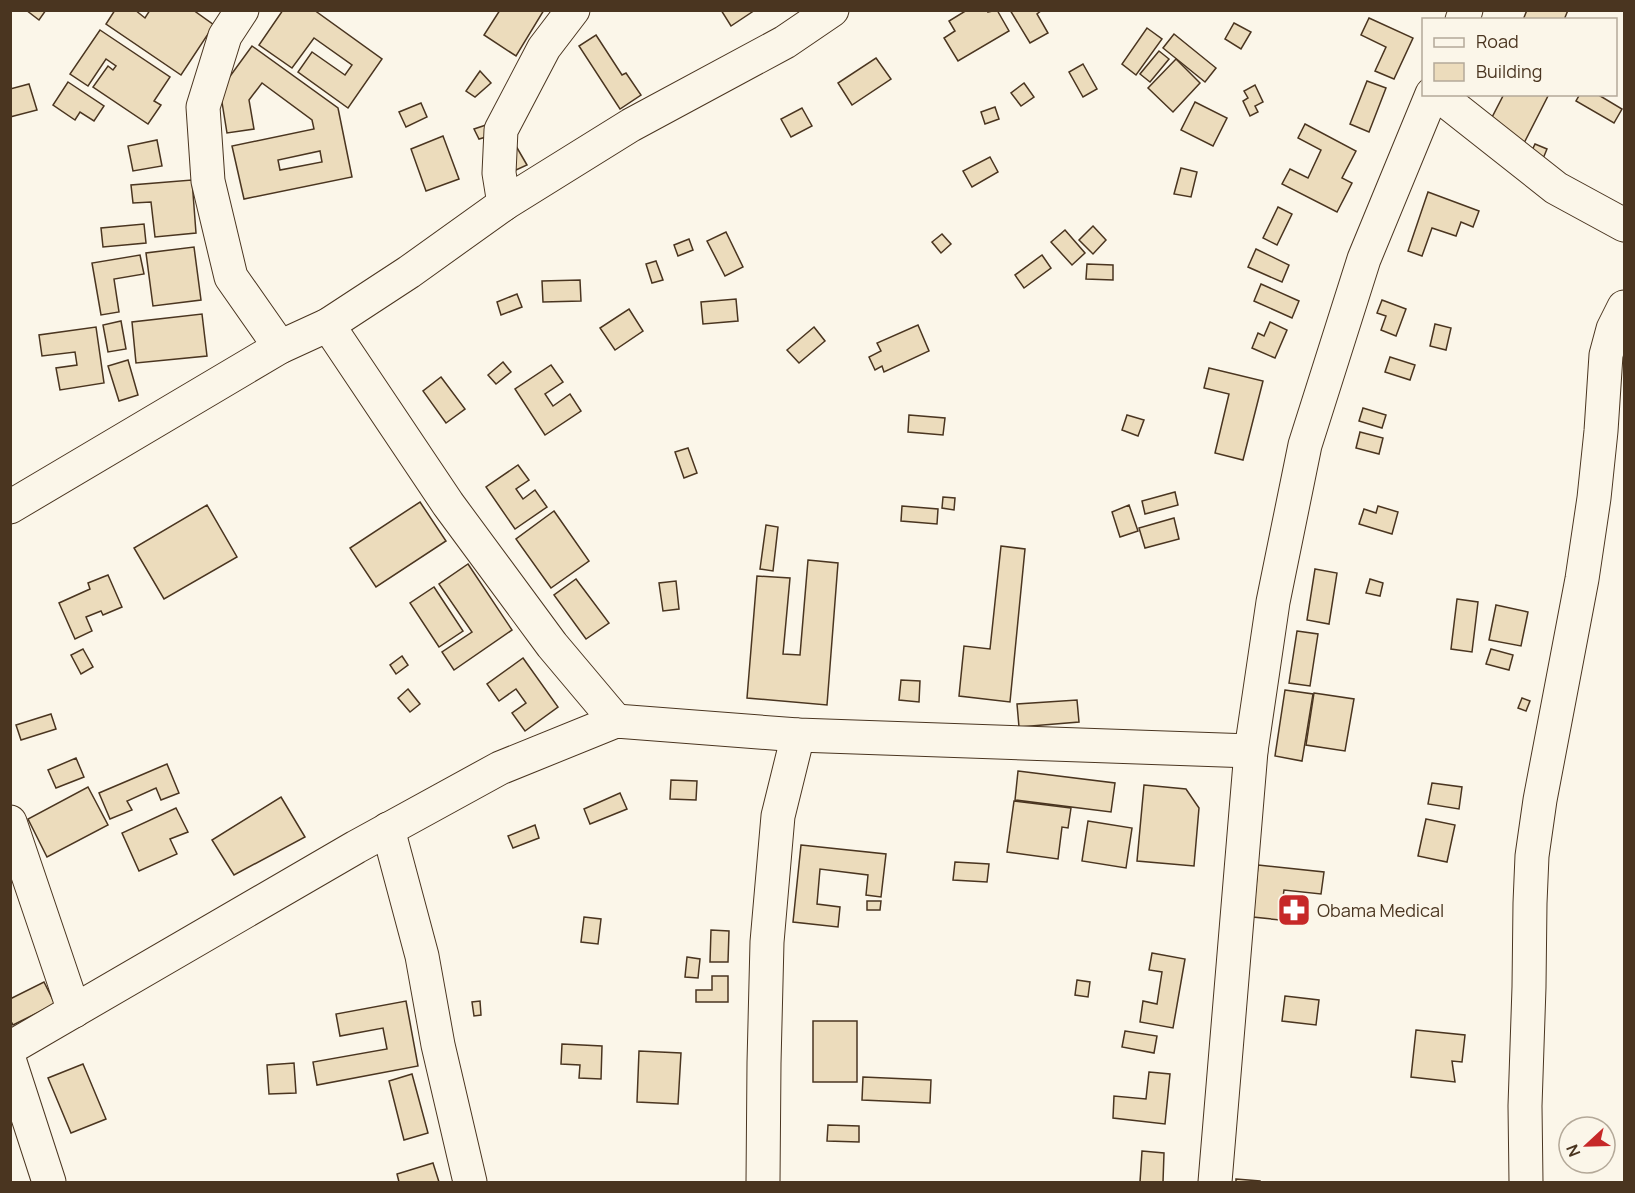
<svg xmlns="http://www.w3.org/2000/svg" width="1635" height="1193" viewBox="0 0 1635 1193" font-family="Manrope,sans-serif">
  <style>
    .building { fill: #ecdcbc; stroke: #4a3520; stroke-width: 1.5; fill-rule: evenodd }
    .lines { fill: none; stroke-linecap: round; stroke-linejoin: round }
    .minor-casing { stroke: #4a3520; stroke-width: 35 }
    .minor { stroke: #fbf6e9; stroke-width: 33 }
    .labels { text-anchor: middle; dominant-baseline: central; stroke-width: 4.5; stroke-linejoin: round; paint-order: stroke }
    .poi-label { font-size: 18px; fill: #4a3520; stroke: #fbf6e9; text-anchor: start }
  </style>
  <rect width="100%" height="100%" fill="#fbf6e9"/>
  <g class="building">
    <path d="M26,10h20l-7,10z"/>
    <path d="M115,10h20l10,8 5,-8h43l21,15 -33,50 -75,-51z"/>
    <path d="M283,10h31l68,49 -34,49 -50,-36 14,-20 33,23 7,-10 -38,-27 -22,30 -33,-23z"/>
    <path d="M500,10h44l-28,46 -32,-21z"/>
    <path d="M721,10h34l-24,16z"/>
    <path d="M967,10h21v2l9,-2 12,21 -51,30 -14,-23 11,-7 -6,-10z"/>
    <path d="M1010,10h32l-5,4 11,19 -18,10z"/>
    <path d="M1527,10h41l-4,10h-41z"/>
    <path d="M1369,18l44,20 -19,41 -19,-8 11,-24 -25,-12z"/>
    <path d="M1234,23l17,9 -10,17 -16,-10z"/>
    <path d="M1147,28l15,11 -26,36 -14,-11z"/>
    <path d="M100,30l70,47 -16,24 7,4 -13,19 -55,-37 15,-21 5,4 3,-4 -10,-7 -18,27 -18,-12z"/>
    <path d="M1174,34l42,34 -11,14 -42,-34z"/>
    <path d="M596,35l26,40 4,-2 15,22 -21,14 -41,-63z"/>
    <path d="M252,46l86,62 14,69 -108,22 -12,-53 82,-17 -2,-9 -50,-37 -13,17 5,29 -27,4 -7,-43zM320,151l2,11 -42,8 -2,-10z"/>
    <path d="M1159,51l10,8 -19,23 -10,-8z"/>
    <path d="M876,58l15,21 -39,26 -14,-22z"/>
    <path d="M1176,59l24,24 -27,29 -25,-24z"/>
    <path d="M1083,64l14,25 -14,8 -14,-25z"/>
    <path d="M480,71l11,12 -16,14 -9,-6z"/>
    <path d="M1367,81l19,7 -17,44 -19,-8z"/>
    <path d="M68,82l36,24 -10,15 -14,-9 -5,8 -22,-15z"/>
    <path d="M1024,83l10,14 -13,9 -10,-13z"/>
    <path d="M29,84l8,26 -27,7v-28z"/>
    <path d="M1255,85l8,17 -8,4 3,6 -8,4 -7,-15 5,-3 -4,-7z"/>
    <path d="M1504,94h45l-27,53 -36,-18z"/>
    <path d="M1580,94h17l25,15 -8,14 -38,-22z"/>
    <path d="M1195,102l32,16 -14,28 -32,-16z"/>
    <path d="M421,103l6,14 -21,10 -7,-15z"/>
    <path d="M995,107l4,12 -14,5 -4,-12z"/>
    <path d="M802,108l10,18 -21,11 -10,-18z"/>
    <path d="M489,124l4,11 -14,4 -5,-10z"/>
    <path d="M1305,124l51,27 -14,27 10,5 -15,29 -55,-28 8,-15 18,9 13,-28 -23,-12z"/>
    <path d="M443,136l16,43 -33,12 -15,-42z"/>
    <path d="M157,140l5,26 -29,5 -5,-25z"/>
    <path d="M1535,144l12,5 -5,12 -12,-6z"/>
    <path d="M516,146l11,19 -11,5 -10,-18z"/>
    <path d="M990,157l8,15 -26,15 -9,-16z"/>
    <path d="M1181,168l16,4 -6,25 -17,-3z"/>
    <path d="M192,180l4,53 -41,4 -4,-35 -18,1 -2,-18z"/>
    <path d="M1428,192l51,19 -6,16 -12,-5 -5,14 -24,-8 -10,28 -14,-5z"/>
    <path d="M1278,207l14,7 -15,31 -14,-7z"/>
    <path d="M144,224l2,19 -43,4 -2,-19z"/>
    <path d="M1093,226l13,14 -13,14 -14,-14z"/>
    <path d="M1065,230l20,23 -13,12 -21,-23z"/>
    <path d="M726,232l17,35 -18,9 -18,-35z"/>
    <path d="M942,234l9,10 -10,9 -9,-11z"/>
    <path d="M689,239l4,11 -15,6 -4,-11z"/>
    <path d="M194,247l7,53 -48,6 -7,-53z"/>
    <path d="M1256,249l33,16 -7,17 -34,-15z"/>
    <path d="M140,255l4,19 -30,5 5,33 -18,3 -9,-52z"/>
    <path d="M1042,255l9,13 -27,20 -9,-13z"/>
    <path d="M656,261l7,19 -11,3 -6,-19z"/>
    <path d="M1087,264l26,1v15l-27,-1z"/>
    <path d="M580,280l1,21 -38,1 -1,-21z"/>
    <path d="M1261,284l38,17 -7,17 -38,-17z"/>
    <path d="M517,294l5,13 -21,8 -4,-13z"/>
    <path d="M736,299l2,22 -35,3 -2,-22z"/>
    <path d="M1382,300l24,9 -10,27 -15,-6 5,-14 -9,-3z"/>
    <path d="M629,309l14,22 -28,19 -15,-22z"/>
    <path d="M202,314l5,42 -71,7 -4,-41z"/>
    <path d="M121,321l5,28 -18,3 -5,-27z"/>
    <path d="M1270,322l17,8 -12,28 -23,-10 6,-15 6,3z"/>
    <path d="M1435,324l16,4 -5,22 -16,-4z"/>
    <path d="M918,325l11,26 -45,21 -2,-6 -7,4 -6,-13 12,-6 -4,-8z"/>
    <path d="M96,327l8,56 -44,7 -4,-22 21,-3 -2,-13 -33,4 -3,-21z"/>
    <path d="M814,327l11,14 -26,22 -12,-13z"/>
    <path d="M1390,357l25,8 -5,15 -25,-8z"/>
    <path d="M128,360l10,35 -19,6 -11,-35z"/>
    <path d="M503,362l8,10 -15,12 -8,-9z"/>
    <path d="M551,365l12,17 -18,12 8,12 17,-12 11,17 -36,24 -30,-46z"/>
    <path d="M1209,368l54,13 -20,79 -28,-7 14,-59 -25,-6z"/>
    <path d="M441,377l24,32 -19,14 -23,-32z"/>
    <path d="M1363,408l23,7 -4,13 -23,-7z"/>
    <path d="M909,415l36,3 -2,17 -35,-3z"/>
    <path d="M1127,415l17,5 -6,16 -16,-6z"/>
    <path d="M1360,432l23,6 -4,16 -23,-6z"/>
    <path d="M688,448l9,25 -13,5 -9,-26z"/>
    <path d="M518,465l11,15 -13,9 7,10 12,-9 12,17 -32,22 -29,-42z"/>
    <path d="M1175,492l3,13 -33,9 -3,-13z"/>
    <path d="M943,497l12,1 -1,12 -12,-2z"/>
    <path d="M420,502l26,39 -70,46 -26,-39z"/>
    <path d="M207,505l30,52 -73,42 -30,-51z"/>
    <path d="M1129,505l9,26 -18,6 -8,-25z"/>
    <path d="M902,506l36,3 -1,15 -36,-3z"/>
    <path d="M1378,506l20,6 -6,22 -33,-10 5,-15 12,4z"/>
    <path d="M554,511l35,50 -38,27 -35,-49z"/>
    <path d="M1174,518l5,21 -34,9 -6,-20z"/>
    <path d="M766,525l12,2 -5,44 -13,-2z"/>
    <path d="M1001,546l24,3 -15,153 -51,-6 5,-50 26,3z"/>
    <path d="M808,560l30,3 -11,142 -80,-7 10,-122 33,2 -7,76 17,1z"/>
    <path d="M468,564l44,66 -58,40 -12,-18 30,-20 -33,-48z"/>
    <path d="M1315,569l22,4 -8,51 -22,-4z"/>
    <path d="M108,575l14,32 -19,8 -2,-4 -15,6 6,14 -17,8 -16,-36 31,-14 -2,-6z"/>
    <path d="M576,579l33,44 -23,16 -32,-44z"/>
    <path d="M1370,579l13,4 -3,13 -14,-3z"/>
    <path d="M676,581l3,28 -16,2 -4,-28z"/>
    <path d="M434,587l29,44 -24,16 -29,-44z"/>
    <path d="M1457,599l21,3 -6,50 -21,-3z"/>
    <path d="M1496,605l32,7 -7,34 -32,-6z"/>
    <path d="M1297,631l21,3 -8,52 -21,-3z"/>
    <path d="M83,649l10,18 -12,7 -10,-19z"/>
    <path d="M1491,649l22,6 -4,15 -23,-6z"/>
    <path d="M402,656l6,9 -12,9 -6,-9z"/>
    <path d="M523,658l35,49 -33,24 -13,-18 14,-10 -10,-14 -17,12 -12,-17z"/>
    <path d="M901,680l19,1 -1,21 -20,-2z"/>
    <path d="M408,689l12,15 -10,8 -12,-14z"/>
    <path d="M1285,690l28,4 -11,67 -27,-5z"/>
    <path d="M1314,693l40,6 -9,52 -39,-6z"/>
    <path d="M1522,698l8,3 -4,10 -8,-3z"/>
    <path d="M1077,700l2,22 -60,5 -2,-23z"/>
    <path d="M51,714l5,15 -35,11 -5,-15z"/>
    <path d="M76,758l8,19 -28,11 -8,-18z"/>
    <path d="M167,764l12,29 -18,7 -5,-12 -29,13 5,9 -22,9 -11,-26z"/>
    <path d="M1018,771l97,12 -4,29 -96,-12z"/>
    <path d="M671,780l26,1 -1,19 -26,-1z"/>
    <path d="M1432,783l30,4 -3,22 -31,-5z"/>
    <path d="M1144,785l42,4 13,19 -5,58 -57,-5z"/>
    <path d="M88,787l20,38 -61,32 -19,-38z"/>
    <path d="M620,793l7,16 -37,15 -6,-15z"/>
    <path d="M281,797l24,40 -71,38 -22,-35z"/>
    <path d="M1014,801l57,7 -3,20 -6,-1 -4,32 -51,-7z"/>
    <path d="M176,808l12,24 -18,7 7,15 -38,17 -17,-38z"/>
    <path d="M1426,819l29,6 -8,37 -29,-6z"/>
    <path d="M1088,821l44,7 -6,40 -44,-7z"/>
    <path d="M535,825l4,13 -26,10 -5,-12z"/>
    <path d="M801,845l85,9 -5,43 -15,-2 2,-20 -48,-6 -3,35 23,3 -2,20 -45,-5z"/>
    <path d="M955,862l34,2 -2,18 -34,-2z"/>
    <path d="M1258,865l66,7 -3,22 -37,-4 -4,30 -27,-3z"/>
    <path d="M867,901h14l-1,9h-13z"/>
    <path d="M584,917l17,2 -3,25 -17,-2z"/>
    <path d="M711,930l18,1 -1,31h-18z"/>
    <path d="M1152,953l33,6 -12,69 -33,-6 3,-21 14,3 5,-32 -13,-2z"/>
    <path d="M687,957l13,2 -2,19 -13,-1z"/>
    <path d="M712,976h16v26h-32v-12h16z"/>
    <path d="M1077,980l13,2 -2,15 -13,-2z"/>
    <path d="M44,982l11,22 -42,21 -3,-5v-21z"/>
    <path d="M1285,996l34,4 -3,25 -34,-4z"/>
    <path d="M406,1001l12,65 -101,19 -4,-23 74,-13 -4,-21 -43,8 -4,-22z"/>
    <path d="M480,1001l1,14 -7,1 -2,-14z"/>
    <rect x="813" y="1021" width="44" height="61"/>
    <path d="M1416,1030l49,5 -3,27 -10,-1 3,21 -44,-5z"/>
    <path d="M1125,1031l32,5 -3,17 -32,-6z"/>
    <path d="M562,1044l40,2 -1,33 -22,-1 1,-13 -19,-1z"/>
    <path d="M639,1051l42,2 -3,51 -41,-2z"/>
    <path d="M294,1063l2,30 -27,1 -2,-29z"/>
    <path d="M83,1064l23,55 -35,14 -23,-55z"/>
    <path d="M1149,1072l21,2 -5,50 -52,-6 1,-22 32,3z"/>
    <path d="M412,1074l16,59 -24,7 -15,-59z"/>
    <path d="M863,1077l68,3 -1,23 -68,-3z"/>
    <path d="M828,1125l31,1v16l-32,-1z"/>
    <path d="M1142,1151l22,2 -1,29h-23z"/>
    <path d="M433,1163l6,19h-40l-2,-8z"/>
    <path d="M1236,1179l24,2v1h-24z"/>
  </g>
  <g class="lines">
    <defs>
      <g id="minor">
        <path d="M242,10l-17,26 -22,71 5,74 23,96 49,70"/>
        <path d="M1462,20l4,-10"/>
        <path d="M1437,94l119,94 68,37"/>
        <path d="M504,204l-5,-31 2,-43 43,-82 29,-38"/>
        <path d="M328,325l120,179 104,141 64,76"/>
        <path d="M10,507l270,-160 48,-22 81,-53 95,-68 127,-79 154,-83 47,-32"/>
        <path d="M10,822l64,189"/>
        <path d="M388,829l34,127 16,89 32,137"/>
        <path d="M10,1048l346,-201 144,-79 116,-47 182,14 453,16"/>
        <path d="M10,1062l39,120"/>
        <path d="M763,1182l1,-119 3,-121 11,-126 20,-81"/>
        <path d="M1215,1182l36,-431 22,-149 32,-157 59,-186 68,-165"/>
        <path d="M1526,1182l-1,-76 4,-119 1,-84 2,-47 8,-56 42,-221 12,-81 7,-67 5,-76 7,-26 11,-22"/>
      </g>
    </defs>
    <use href="#minor" class="minor-casing"/>
    <use href="#minor" class="minor"/>
  </g>
  <defs>
    <symbol id="pharmacy-square" viewBox="-11 -11 22 22"><rect x="-9" y="-9" width="18" height="18" rx="4" fill="#c62828" stroke="#fbf6e9"/><path d="M-2-6h4v4h4v4h-4v4h-4v-4h-4v-4h4Z" fill="#fff"/></symbol>
  </defs>
  <g fill-rule="evenodd">
    <use href="#pharmacy-square" x="1275" y="891" width="38" height="38"/>
  </g>
  <g class="labels">
    <g class="poi-label">
      <text x="1317" y="910">Obama Medical</text>
    </g>
  </g>
  <rect width="1635" height="1193" fill="none" stroke="#4a3520" stroke-width="24"/>
  <rect x="1422" y="18" width="195" height="78" fill="#fbf6e9" stroke="#b4a999" stroke-width="1.5"/>
  <rect x="1434" y="38" width="30" height="9" fill="#fbf6e9" stroke="#b4a999" stroke-width="1.5"/>
  <text x="1476" y="48" font-size="18" fill="#4a3520">Road</text>
  <rect x="1434" y="63" width="30" height="18" fill="#ecdcbc" stroke="#b4a999" stroke-width="1.5"/>
  <text x="1476" y="78" font-size="18" fill="#4a3520">Building</text>
  <g transform="translate(1587 1145) rotate(248)"><circle r="28" fill="#fbf6e9" stroke="#b4a999" stroke-width="1.5"/>
  <path d="M0-4.5L10 22L0 15L-10 22Z" fill="#c62828"/>
  <text y="-9" font-size="16" font-weight="bold" text-anchor="middle" fill="#4a3520">N</text>
  </g>
</svg>
